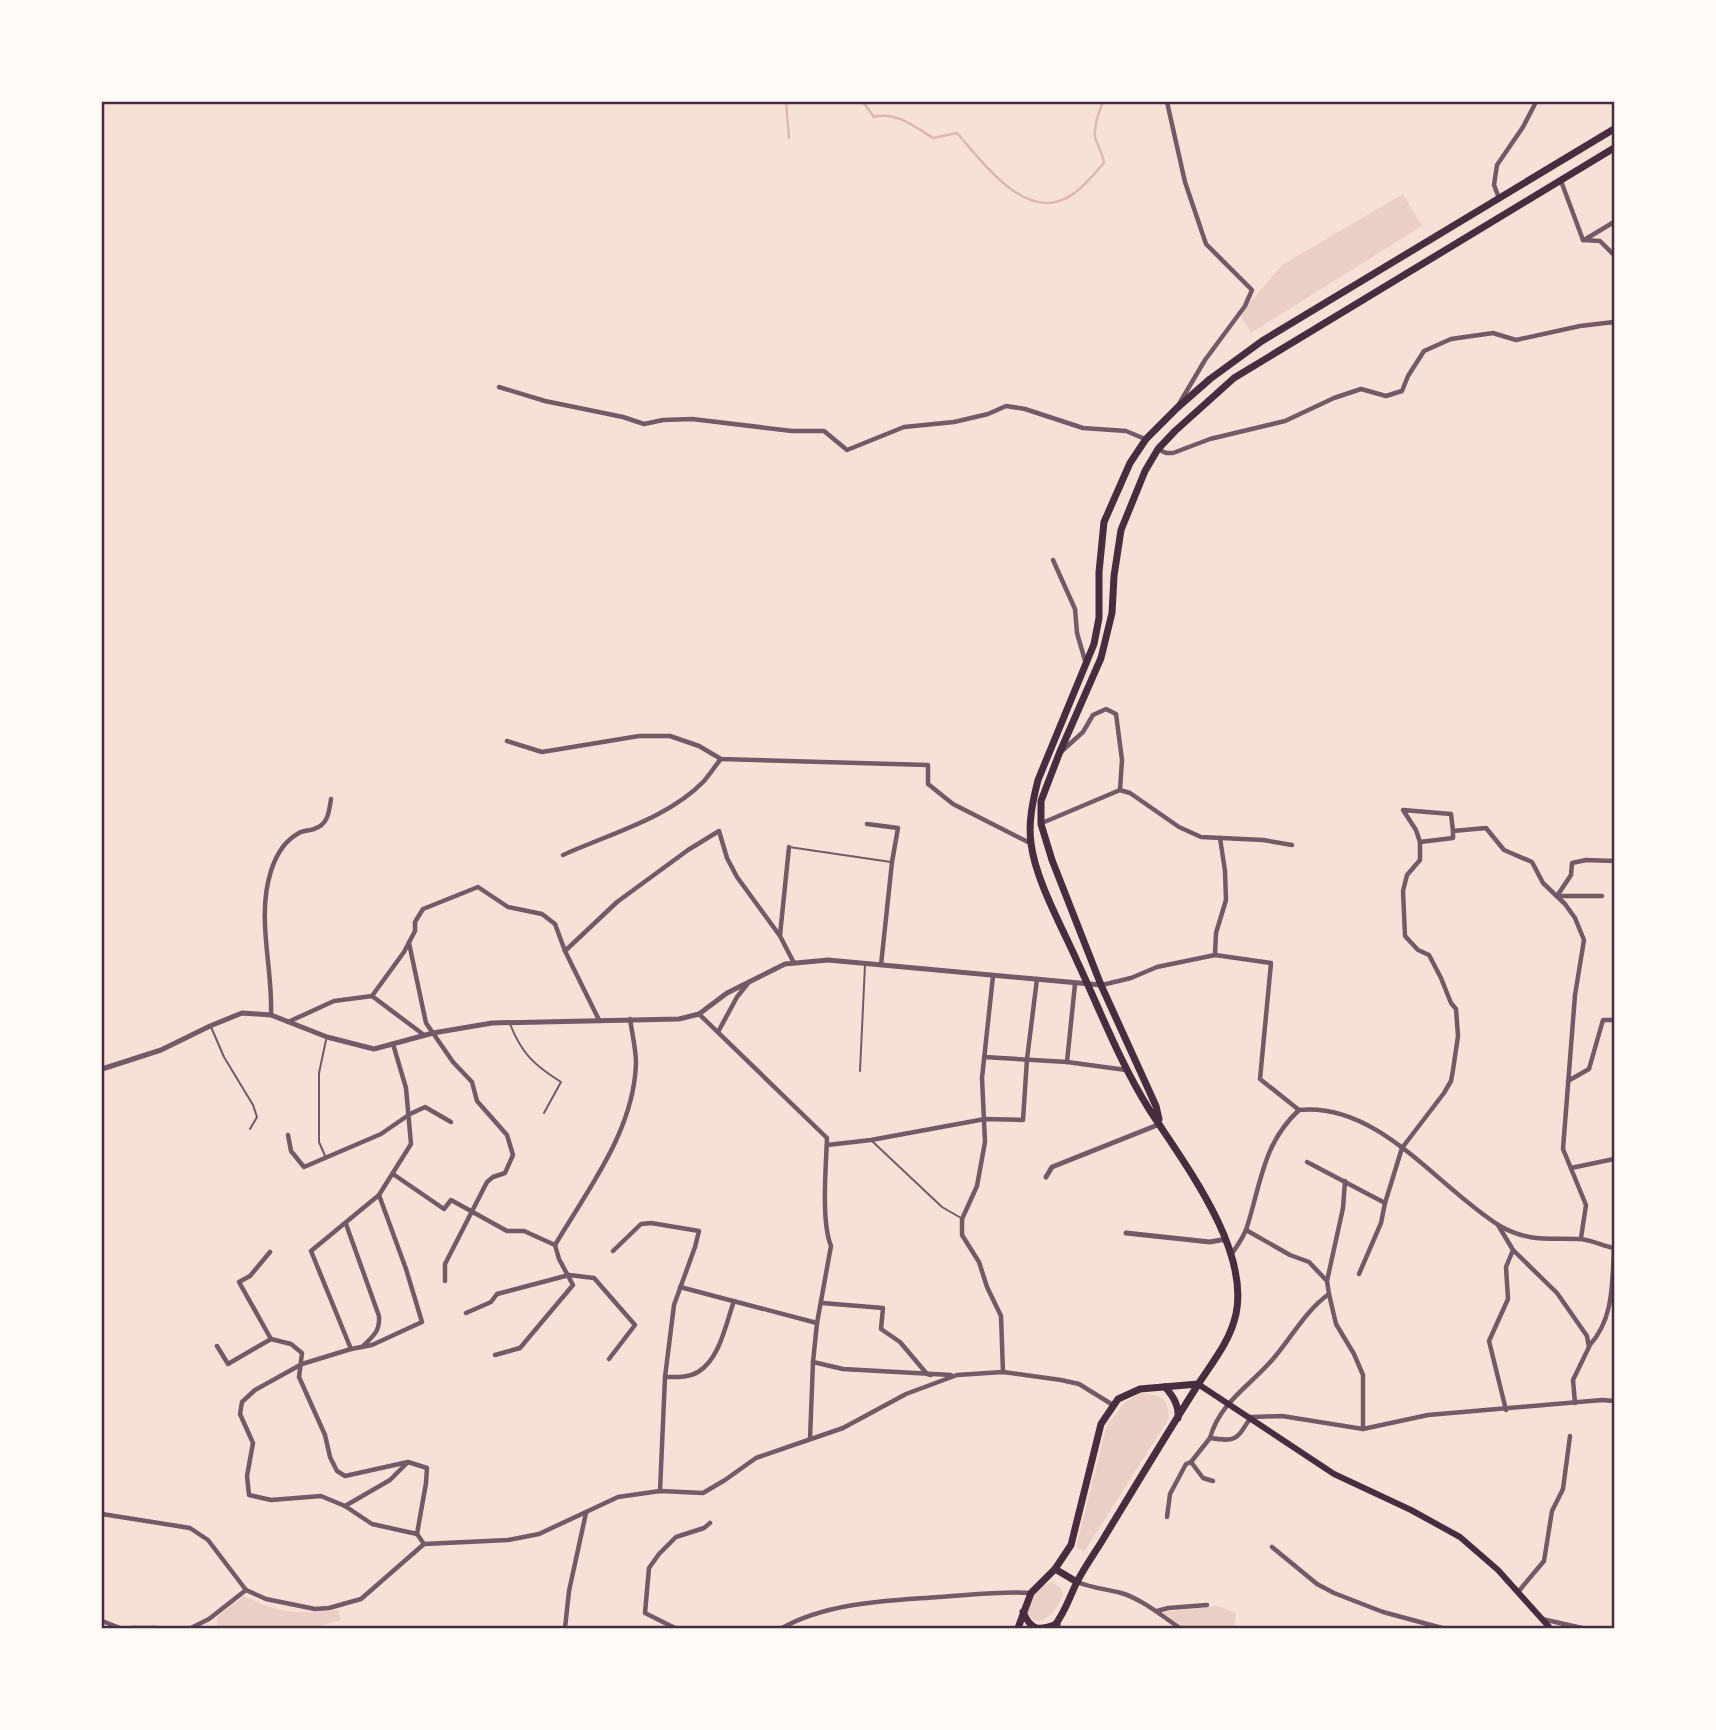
<svg xmlns="http://www.w3.org/2000/svg" width="1716" height="1730" viewBox="0 0 1716 1730" font-family="Montserrat,sans-serif">
  <style>
    .green { fill: #ebcfc5 }
    .lines { fill: none; stroke-linecap: round; stroke-linejoin: round }
    .stream { stroke: #dcb8b0; stroke-width: 2.5 }
    .service { stroke: #755966; stroke-width: 2 }
    .minor { stroke: #755966; stroke-width: 4.5 }
    .tertiary { stroke: #755966; stroke-width: 5 }
    .secondary { stroke: #4a2c40; stroke-width: 6 }
    .primary { stroke: #4a2c40; stroke-width: 7 }
    .neatline { fill: none; stroke: #4a2c40; stroke-width: 2.5 }
  </style>
  <rect width="100%" height="100%" fill="#f7e1d7"/>
  <g class="green">
    <path d="M1403,194l19,32 -171,107 -10,-17 10,-15 31,-36z"/>
    <path d="M1140,1393c19,1 28,4 29,25l-85,134 -8,-5 30,-120 17,-23z"/>
    <path d="M1051,1582l10,6 2,8c-6,11 -14,25 -27,25l-8,-6c-1,-13 11,-29 23,-33z"/>
    <path d="M244,1596c37,18 54,18 94,14l3,10 -28,8h-96v-11z"/>
    <path d="M1218,1606l18,7 -2,15h-49l-22,-16z"/>
  </g>
  <g class="lines">
    <g class="stream">
      <path d="M786,102l3,36"/>
      <path d="M863,102l11,15c22,-6 41,10 59,21l24,-5c23,26 62,81 102,68 18,-5 33,-25 45,-38 -1,-10 -8,-19 -9,-27 -1,-12 4,-24 8,-34"/>
    </g>
    <g class="service">
      <path d="M789,847l102,15"/>
      <path d="M510,1024c12,30 24,41 51,58l-17,31"/>
      <path d="M211,1027l13,30 29,48 4,12 -7,12"/>
      <path d="M860,1071l5,-106"/>
      <path d="M873,1142l69,65 19,11"/>
      <path d="M326,1158l-7,-16v-69l7,-33"/>
    </g>
    <g class="minor">
      <path d="M1167,102l18,80 21,62 46,46 -7,16 -40,54 -26,44"/>
      <path d="M1561,181l22,59"/>
      <path d="M1499,198l-5,-13 3,-20 26,-38 13,-25"/>
      <path d="M1583,240l17,1 14,14"/>
      <path d="M1584,240l30,-18"/>
      <path d="M499,387l46,14 78,16 21,7 19,-4 29,-1 100,12h32l23,19 57,-23 50,-5 34,-8 18,-8 19,3 58,19 43,3 19,8"/>
      <path d="M1158,449l8,4h7l37,-14 75,-18 49,-23 27,-9 25,7 16,-5 6,-15 16,-25 27,-12 42,-6 23,7 64,-14 34,-4"/>
      <path d="M1053,560l22,49 2,24 9,31"/>
      <path d="M507,741l35,11 97,-16h31l29,10 22,13 207,6v19l25,20 77,39"/>
      <path d="M1062,751l21,-19 10,-17 13,-6 10,5 6,46 -2,30"/>
      <path d="M1042,823l78,-33 10,3 49,34 22,10 62,3 29,5"/>
      <path d="M867,824l31,4 -6,34 -11,103"/>
      <path d="M1420,842l-4,-12 -13,-20 48,4 2,17"/>
      <path d="M563,855c46,-21 106,-37 141,-74 6,-7 11,-15 17,-22"/>
      <path d="M1602,896h-45l14,-21 1,-12 14,-3 28,1"/>
      <path d="M780,935l9,-88"/>
      <path d="M409,943l17,80 27,39 19,20 5,19 30,34 6,20 -8,18 -12,4 -6,5 -42,82v17"/>
      <path d="M565,951l52,-49 71,-52 31,-19 8,27 10,19 43,59 14,27"/>
      <path d="M1215,954l1,-21 10,-33 -1,-29 -5,-33"/>
      <path d="M993,976l-11,102 3,64 -8,44 -15,33v16l17,27 8,25 14,29 2,56"/>
      <path d="M1102,985l29,-7 26,-11 58,-12 56,8 -11,116 39,31"/>
      <path d="M372,996l32,-44 11,-21v-9l8,-13 55,-22 30,20 34,7 13,10 10,27 34,69"/>
      <path d="M699,1014l128,124c-1,28 -6,84 4,108l-14,77 -4,39 -3,77"/>
      <path d="M271,1015c2,-48 -15,-97 0,-144 5,-16 13,-30 28,-38 4,-3 10,-2 15,-4 14,-4 15,-17 17,-30"/>
      <path d="M288,1022l46,-21 38,-5 52,39"/>
      <path d="M718,1032l19,-35 12,-15"/>
      <path d="M984,1057l83,5 59,8"/>
      <path d="M1067,1062l8,-78"/>
      <path d="M1568,1081l21,-12 14,-49h11"/>
      <path d="M288,1135l3,16 13,16 77,-33 29,-20 15,-7 26,15"/>
      <path d="M827,1145l44,-5 114,-21 38,1 4,-61 10,-80"/>
      <path d="M1307,1162l78,41"/>
      <path d="M1571,1168l43,-9"/>
      <path d="M393,1174l51,35 7,-9 56,31h17l31,14"/>
      <path d="M379,1195l27,74 16,53 -50,23 -21,4 -49,15 -47,26 -13,12 -2,12 13,29 -6,33 2,19 22,5 50,-4 24,10 27,18 45,10"/>
      <path d="M346,1224l33,92c1,16 -6,20 -17,31"/>
      <path d="M1498,1225l15,25 44,43 30,43 2,11 -16,33 2,23"/>
      <path d="M1246,1230l44,25 19,7 17,18"/>
      <path d="M613,1251l28,-27 10,-1 48,8 -4,16 -21,58 -9,72 -5,114"/>
      <path d="M270,1252l-20,24 -11,6 32,57"/>
      <path d="M1231,1255c6,-9 13,-18 16,-28 14,-44 16,-84 52,-117 80,-8 139,78 201,116 28,16 48,12 78,13 12,0 25,7 36,9"/>
      <path d="M1359,1274l22,-51 4,-20 17,-55 42,-55 7,-12 2,-11 5,-34 -2,-27 -5,-6 -10,-25 -12,-23 -11,-5 -13,-14 -2,-45 4,-16 13,-15v-18l33,-4v-7l33,-3 18,22 28,12 11,21 22,21 10,14 9,22 -9,55 -12,154 23,56 -5,33"/>
      <path d="M680,1287l137,36"/>
      <path d="M1329,1294l7,30 18,30 9,21v54"/>
      <path d="M822,1303l61,5 -2,21 19,13 27,32 4,1"/>
      <path d="M466,1313l25,-11 6,-8 38,-10 34,-9 25,3 41,47 -26,34"/>
      <path d="M217,1346l11,18 43,-25 20,5 11,9 -3,24 26,58 5,22 7,14 8,5 63,-14 19,6 -1,15 -9,51 7,10"/>
      <path d="M1589,1346c25,-27 23,-62 25,-98"/>
      <path d="M351,1349l-40,-98 68,-56 32,-51 -5,-56 -13,-44"/>
      <path d="M495,1355l25,-7 53,-63 -14,-26 -4,-14c33,-56 79,-114 81,-182 0,-14 -4,-30 -6,-44"/>
      <path d="M813,1362l30,7 108,6"/>
      <path d="M665,1377c11,0 23,1 33,-5 22,-13 28,-49 36,-71"/>
      <path d="M1506,1410l-17,-69 19,-42 -2,-32 7,-17"/>
      <path d="M1210,1438c10,-36 40,-52 63,-79 19,-22 32,-48 56,-65l-2,-13 16,-73 2,-27"/>
      <path d="M1191,1462l19,-24c27,4 26,2 41,-21l31,-1 81,13 65,-14 174,-15 12,1"/>
      <path d="M345,1506l45,-26 17,-17"/>
      <path d="M102,1514l88,14 18,12 38,50 20,9 49,10 14,-1 32,-9 63,-55 84,-4 31,-6 79,-37 42,-6 43,2 22,-13 31,-22 87,-30 63,-34 51,-19 46,-3 58,8 18,4 34,21"/>
      <path d="M1167,1517l3,-23 16,-30 5,-2 12,16 10,3"/>
      <path d="M1272,1547l45,37 17,9 49,19 59,16"/>
      <path d="M1077,1582c15,6 29,7 44,11 21,6 41,23 59,35"/>
      <path d="M1518,1592l26,-31 8,-50 11,-22 7,-53"/>
      <path d="M1157,1611l11,-3 39,-3"/>
      <path d="M1542,1619l40,9"/>
      <path d="M102,1621l18,7"/>
      <path d="M132,1628h24"/>
      <path d="M191,1628l18,-9 37,-29"/>
      <path d="M565,1628l4,-37 17,-78"/>
      <path d="M675,1628l-30,-15 4,-45 10,-14 17,-17 28,-9 6,-5"/>
      <path d="M782,1628c47,-26 105,-27 157,-31 31,-2 61,-6 92,-4"/>
    </g>
    <g class="tertiary">
      <path d="M102,1069l59,-19 49,-24 32,-13 29,2 56,22 47,12 59,-16 59,-10 187,-4 20,-5 28,-21 58,-29 43,-4 273,25"/>
      <path d="M1046,1177l6,-10 108,-43"/>
      <path d="M1126,1233l84,9 16,-3"/>
    </g>
    <path class="secondary" d="M1198,1384l136,90 77,36 49,27 38,33 52,58"/>
    <g class="primary">
      <path d="M1159,1119l-3,-13 -55,-121 -49,-125 -11,-36v-23l18,-47 42,-96 11,-45 2,-37 7,-46 24,-59 13,-22 17,-18 59,-53 380,-230"/>
      <path d="M1165,1387c8,9 14,18 13,31"/>
      <path d="M1055,1569l22,13"/>
      <path d="M1023,1612c8,19 16,19 34,12"/>
      <path d="M1018,1628l13,-35 24,-24 16,-24 30,-121 17,-25 22,-10 58,-5"/>
      <path d="M1053,1628c13,-17 15,-28 24,-46 7,-14 17,-28 25,-41 32,-53 64,-106 97,-158 15,-23 31,-42 37,-69 14,-66 -53,-152 -87,-205 -29,-46 -49,-99 -72,-148 -15,-34 -42,-82 -46,-118 -3,-21 2,-43 7,-63l56,-136 5,-26v-46l5,-50 26,-59 16,-24 31,-31 33,-29 52,-38 352,-212"/>
    </g>
  </g>
  <rect width="1716" height="1730" fill="none" stroke="#fffaf5" stroke-width="206"/>
  <rect x="103" y="103" width="1510" height="1524" class="neatline"/>
</svg>
